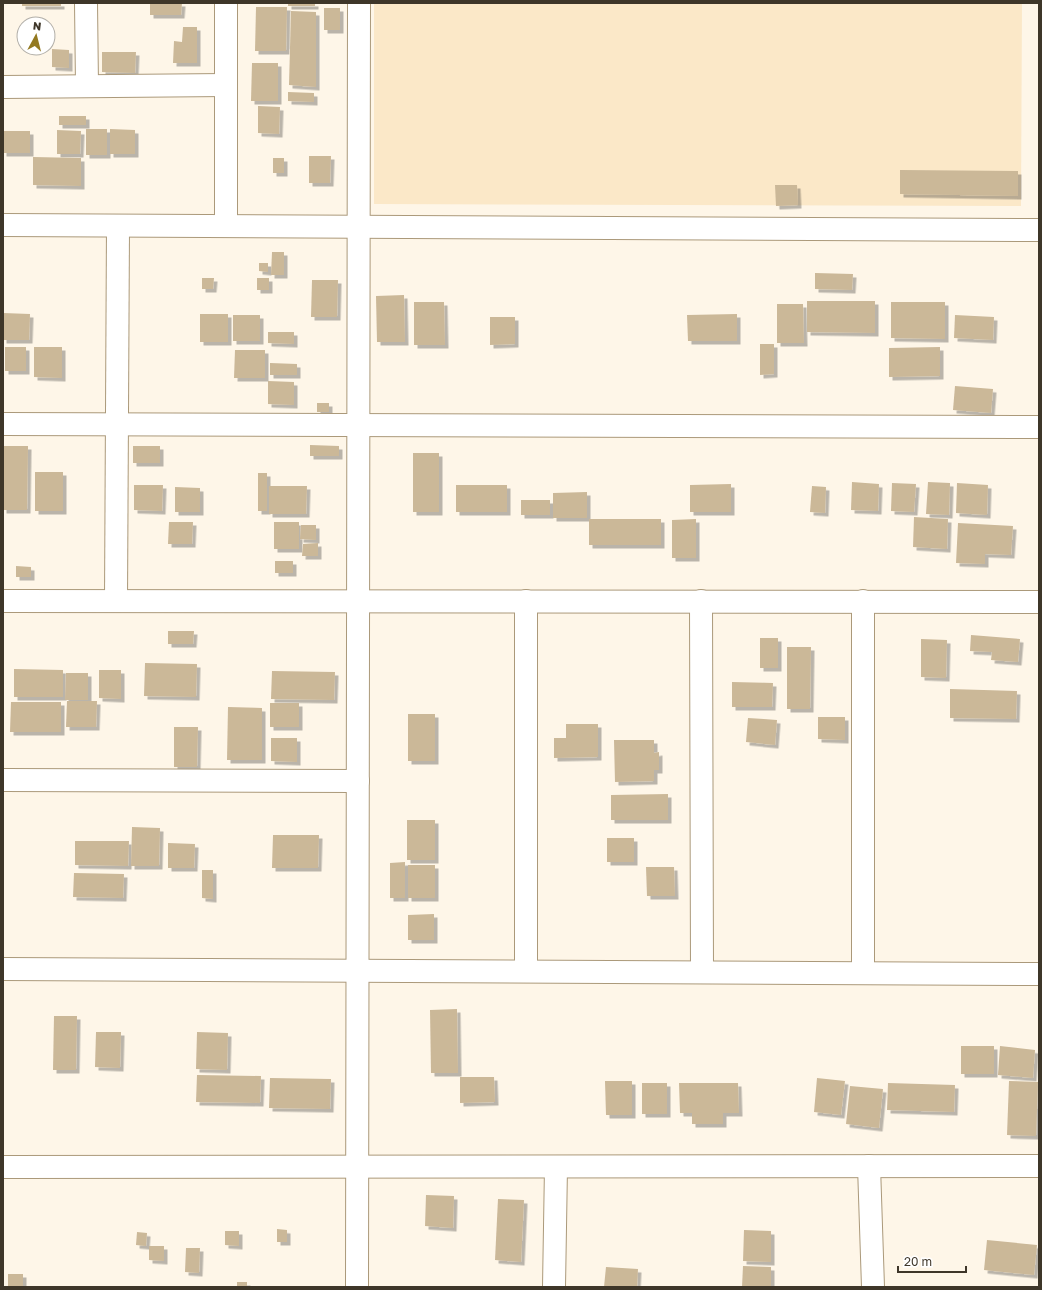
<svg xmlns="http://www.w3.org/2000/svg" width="1042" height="1290" viewBox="0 0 1042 1290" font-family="'Golos Text',sans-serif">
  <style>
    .built { fill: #fbe8c8 }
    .building { fill: #cbb898; filter: url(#shadow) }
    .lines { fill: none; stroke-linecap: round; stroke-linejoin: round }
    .minor-casing { stroke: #ab997a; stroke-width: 24 }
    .minor { stroke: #fff; stroke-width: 22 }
  </style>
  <defs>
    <filter id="shadow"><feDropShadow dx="3.5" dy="3.5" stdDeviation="0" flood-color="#0004"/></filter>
  </defs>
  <rect width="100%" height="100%" fill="#fef6e8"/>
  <path class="built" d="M374,3h648l-1,203 -647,-2z"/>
  <g class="building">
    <rect x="22" y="3" width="39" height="3"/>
    <path d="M150,3h32l-1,12h-31z"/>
    <rect x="288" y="3" width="27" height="3"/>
    <path d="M256,7h31l-1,44h-31z"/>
    <rect x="324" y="8" width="16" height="22"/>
    <path d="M291,11l25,1v75l-27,-2z"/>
    <path d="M183,27h14v36h-24l1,-22 8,1z"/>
    <path d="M52,49l17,1v18l-17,-1z"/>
    <path d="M102,52h34l-1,21 -33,-1z"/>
    <path d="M252,63h26v38h-27z"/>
    <path d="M288,92l26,1v9l-26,-1z"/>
    <path d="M258,106l22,1 -1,27 -21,-1z"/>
    <rect x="59" y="116" width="27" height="9"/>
    <rect x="86" y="129" width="21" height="26"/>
    <path d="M110,129l25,1v24h-25z"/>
    <path d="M57,130l24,1 -1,23h-23z"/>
    <rect x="3" y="131" width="27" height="22"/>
    <path d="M309,156h22l-1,27h-21z"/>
    <path d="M33,157l48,1v28l-48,-1z"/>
    <rect x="273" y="158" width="11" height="15"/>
    <path d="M900,170l118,1v25l-118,-2z"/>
    <path d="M775,185h22l1,20 -22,1z"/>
    <path d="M272,252h12v23h-13z"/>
    <path d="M259,263h9v9l-9,-1z"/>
    <path d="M815,273l38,1 -1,16 -37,-1z"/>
    <path d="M202,278h12l-1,11h-11z"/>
    <rect x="257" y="278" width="12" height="12"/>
    <path d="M312,280h26l-1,37h-26z"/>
    <path d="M404,295l1,47h-28l-1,-46z"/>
    <path d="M807,301h68v32l-68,-1z"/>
    <path d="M414,302h30l1,43h-31z"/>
    <path d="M891,302h54v37l-54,-1z"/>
    <path d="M777,304h26l1,39h-27z"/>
    <path d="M3,313l27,1 -1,26h-26z"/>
    <rect x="200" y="314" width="28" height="28"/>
    <path d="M737,314v27h-49l-1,-26z"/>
    <rect x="233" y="315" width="27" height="26"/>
    <path d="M955,315l39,2 -1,23 -39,-2z"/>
    <path d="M490,317h25v27l-25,1z"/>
    <path d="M268,332h26v12l-26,-1z"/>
    <path d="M760,344h14v30l-14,1z"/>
    <rect x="5" y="347" width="21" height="24"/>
    <path d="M34,347h28v31l-28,-1z"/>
    <path d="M940,347v29l-51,1v-29z"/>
    <path d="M235,350h30v28h-31z"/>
    <path d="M270,363l27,1v11h-27z"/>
    <path d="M268,381l26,1v23l-26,-1z"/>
    <path d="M955,386l38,3 -2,24 -38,-3z"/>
    <rect x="317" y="403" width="12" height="9"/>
    <path d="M310,445l29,1v10h-29z"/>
    <path d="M3,446h25l-1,64h-24z"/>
    <rect x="133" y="446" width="27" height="17"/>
    <rect x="413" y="453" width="26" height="59"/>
    <rect x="35" y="472" width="28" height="39"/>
    <rect x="258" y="473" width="9" height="38"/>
    <path d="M852,482l27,2 -1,27 -27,-1z"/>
    <path d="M928,482l22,1 -1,32 -23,-1z"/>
    <path d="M892,483l24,1 -2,28 -23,-1z"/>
    <path d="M957,483l31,2 -1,30 -31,-2z"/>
    <path d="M731,484v28h-41v-27z"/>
    <path d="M134,485h29l-1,26 -28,-1z"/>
    <rect x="456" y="485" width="51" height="27"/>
    <path d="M269,486h38l-1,28h-37z"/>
    <path d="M812,486l14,1 -1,26 -15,-1z"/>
    <path d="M175,487l25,1v24h-25z"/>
    <path d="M587,492v26h-34v-25z"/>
    <rect x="521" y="500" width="29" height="15"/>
    <path d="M914,517l34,2 -1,30 -34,-2z"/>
    <rect x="589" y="519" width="72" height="26"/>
    <path d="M696,519v39h-24v-38z"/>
    <path d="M169,522h24l-1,22h-24z"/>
    <rect x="274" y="522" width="25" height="27"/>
    <path d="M958,523l55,3 -2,29 -26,-1v10l-29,-1z"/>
    <path d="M301,525h15v15l-16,-1z"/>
    <path d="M318,543v13h-16l1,-12z"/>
    <rect x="275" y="561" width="18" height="12"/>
    <path d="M16,566l15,1v10h-15z"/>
    <path d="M168,631h26l-1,13h-25z"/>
    <path d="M971,635l49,4 -2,23 -27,-2 1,-8 -22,-1z"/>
    <rect x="760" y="638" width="18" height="30"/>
    <path d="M921,639l26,1 -1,38 -25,-1z"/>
    <path d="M787,647h24l-1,62h-23z"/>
    <path d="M145,663l52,1 -1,33 -52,-1z"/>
    <path d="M14,669l49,1v27h-49z"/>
    <path d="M99,670h22v29l-22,-1z"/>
    <path d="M272,671l63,1 -1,28 -63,-1z"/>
    <path d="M66,673h22v27h-23z"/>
    <path d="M732,682l41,1 -1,24h-40z"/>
    <path d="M950,689l67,2 -1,28 -66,-1z"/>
    <path d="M67,701h30l-1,26h-30z"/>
    <path d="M11,702h50v30h-51z"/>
    <rect x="270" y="703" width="29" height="24"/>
    <path d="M228,707l34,1v52h-35z"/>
    <rect x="408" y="714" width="27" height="47"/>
    <path d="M818,717h27v23l-27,-1z"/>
    <path d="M748,718l29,2 -2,25 -29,-3z"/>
    <path d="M566,724h32v33l-44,1v-20h12z"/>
    <path d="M174,727h24l-1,40h-23z"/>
    <path d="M271,738h26v24l-26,-1z"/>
    <path d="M614,740h40v13l5,-1v18h-5v11l-39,1z"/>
    <path d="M668,794v26h-57v-25z"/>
    <rect x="407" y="820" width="28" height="40"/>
    <path d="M132,827l28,1 -1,38h-28z"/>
    <path d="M273,835h46l-1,33h-46z"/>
    <rect x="607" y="838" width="27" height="24"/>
    <path d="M75,841h54l-1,25 -53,-1z"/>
    <path d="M168,843l27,1 -1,24h-26z"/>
    <path d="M405,862v36h-15v-35z"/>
    <rect x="408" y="865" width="27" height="33"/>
    <path d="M646,867h28l1,29h-28z"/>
    <path d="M202,870h11v29l-11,-1z"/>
    <path d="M74,873l50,1 -1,24 -50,-1z"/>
    <path d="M434,914v26h-26v-25z"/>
    <path d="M457,1009l1,64h-27l-1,-63z"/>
    <path d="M54,1016h23l-1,54h-23z"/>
    <path d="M96,1032h25l-1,36 -25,-1z"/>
    <path d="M197,1032l31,1 -1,37 -31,-1z"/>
    <rect x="961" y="1046" width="33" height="28"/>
    <path d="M1000,1046l35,4 -2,28 -35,-3z"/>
    <path d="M197,1075l64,1 -1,27 -64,-1z"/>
    <path d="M460,1077h34l1,25 -35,1z"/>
    <path d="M270,1078l61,1 -1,30 -61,-1z"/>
    <path d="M817,1078l28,3 -4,34 -27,-3z"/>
    <path d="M605,1081h27v34h-26z"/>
    <path d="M1009,1081l29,1 -2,54 -29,-1z"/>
    <rect x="642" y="1083" width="25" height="31"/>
    <path d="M679,1083h59l1,30h-16v11h-31v-11h-12z"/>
    <path d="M888,1083l67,2 -1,27 -67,-2z"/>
    <path d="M850,1086l33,3 -4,39 -33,-4z"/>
    <path d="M426,1195l28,1 -1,32 -28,-2z"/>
    <path d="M498,1199l26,1 -3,62 -26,-2z"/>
    <path d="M277,1229l10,1v12h-10z"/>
    <path d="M744,1230l27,1v31l-28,-1z"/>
    <path d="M225,1231h14v15l-14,-1z"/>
    <path d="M137,1232l10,1 -1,13 -10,-1z"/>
    <path d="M987,1240l50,5 -3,30 -50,-5z"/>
    <path d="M149,1246h15v15l-15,-1z"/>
    <path d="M186,1248h14l-1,25 -14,-1z"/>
    <path d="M743,1266l28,1v20h-29z"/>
    <path d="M606,1267l32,2 -1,18h-33z"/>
    <rect x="8" y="1274" width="15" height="12"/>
    <rect x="237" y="1282" width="10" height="5"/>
  </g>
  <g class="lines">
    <defs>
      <g id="minor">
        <path d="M86,3l1,83"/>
        <path d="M226,3v223"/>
        <path d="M3,87l223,-2"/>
        <path d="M3,225l1036,5"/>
        <path d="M3,424l1036,3"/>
        <path d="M3,601l1036,1"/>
        <path d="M116,601l2,-375"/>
        <path d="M526,601v370"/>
        <path d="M701,601l1,371"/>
        <path d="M863,601v372"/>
        <path d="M3,780l355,1"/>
        <path d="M3,969l1036,5"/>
        <path d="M869,1166l4,121"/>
        <path d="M3,1167l1036,-1"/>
        <path d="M357,1287l2,-1284"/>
        <path d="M554,1287l2,-120"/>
      </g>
    </defs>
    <use href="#minor" class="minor-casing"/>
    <use href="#minor" class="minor"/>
  </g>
  <rect width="1042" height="1290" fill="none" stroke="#3e3629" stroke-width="8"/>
  <g transform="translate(36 36) rotate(7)"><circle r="19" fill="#ffffff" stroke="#b2afa9"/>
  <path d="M0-3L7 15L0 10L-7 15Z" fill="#937920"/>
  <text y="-6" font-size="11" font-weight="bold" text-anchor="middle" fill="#3e3629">N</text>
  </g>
  <path d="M898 1266v6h68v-6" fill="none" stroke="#3e3629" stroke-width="2"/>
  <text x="904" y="1266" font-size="12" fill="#3e3629" stroke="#ffffff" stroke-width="3" paint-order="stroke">20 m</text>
</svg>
